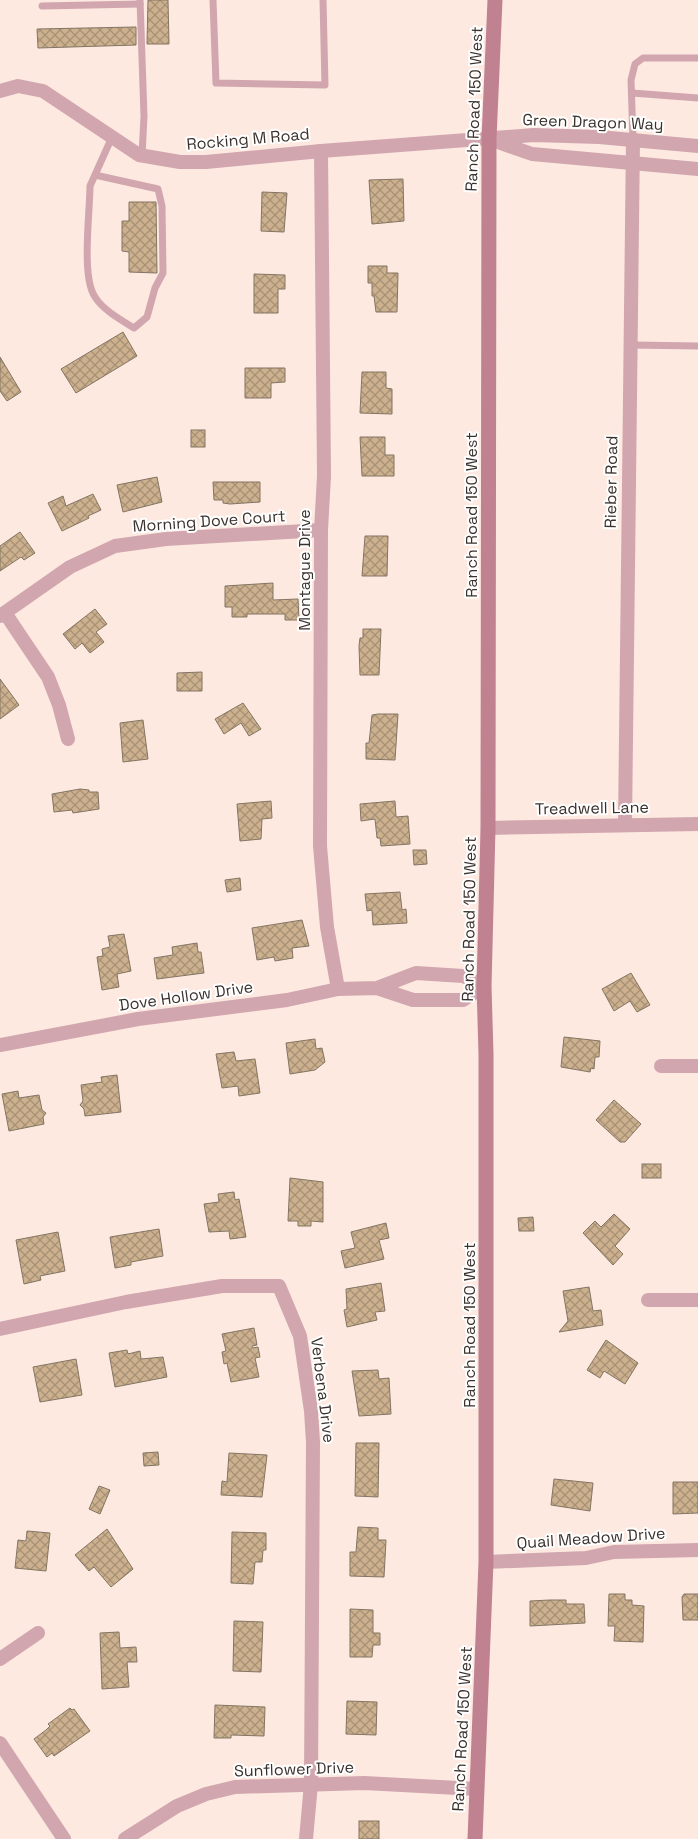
<svg xmlns="http://www.w3.org/2000/svg" width="698" height="1839" viewBox="0 0 698 1839" font-family="'Space Grotesk',sans-serif">
  <style>
    .building { fill: url(#building-cross-hatch); stroke: #837563 }
    .lines { fill: none; stroke-linecap: round; stroke-linejoin: round }
    .service { stroke: #d1a6af; stroke-width: 7 }
    .minor { stroke: #d1a6af; stroke-width: 14 }
    .secondary { stroke: #c08291; stroke-width: 15 }
    .labels { text-anchor: middle; dominant-baseline: central; stroke-width: 4; stroke-linejoin: round; paint-order: stroke }
    .street-label { font-size: 16px; fill: #3a312c; stroke: #fff }
  </style>
  <defs>
    <pattern id="building-cross-hatch" width="8" height="8" patternUnits="userSpaceOnUse" patternTransform="scale(1.25)"><rect width="8" height="8" fill="#cdb18f"/><path d="M0 0l8 8M0 8l8-8" fill="none" stroke="#a79175"/></pattern>
  </defs>
  <rect width="100%" height="100%" fill="#fde9e0"/>
  <g class="building">
    <path d="M148,0h20l1,44h-22z"/>
    <path d="M136,27v18l-98,3 -1,-19z"/>
    <path d="M403,179l1,42 -32,3 -3,-44z"/>
    <path d="M262,192l25,1 -3,39 -23,-1z"/>
    <path d="M129,202h27l1,71 -28,-1v-20l-7,-1v-30h7z"/>
    <path d="M368,266h19v7h11l-1,39h-21l-2,-16h-2v-13h-4z"/>
    <path d="M254,274l31,1v14h-7v24h-24z"/>
    <path d="M123,332l14,24 -61,37 -15,-24z"/>
    <path d="M0,357l21,35 -14,9 -7,-10z"/>
    <path d="M245,368h40v14l-14,1v15h-26z"/>
    <path d="M362,372h24v16l6,1v25l-32,-1z"/>
    <rect x="191" y="430" width="14" height="17"/>
    <path d="M360,437h25v18h9v21h-32z"/>
    <path d="M157,477l5,25 -39,10 -6,-27z"/>
    <path d="M213,482h47v20l-30,2 -7,-1v-3h-9z"/>
    <path d="M93,494l8,16 -13,6 1,2 -27,13 -14,-28 15,-7 3,10z"/>
    <path d="M20,532l15,21 -11,7 -3,-3 -21,14v-25z"/>
    <path d="M365,536h23l-1,40h-25z"/>
    <path d="M273,583v17l25,-1 1,21h-14v-6h-38v3h-15v-10h-7v-21z"/>
    <path d="M95,609l12,15 -11,8 8,10 -14,11 -8,-10 -7,6 -12,-15z"/>
    <path d="M363,629h18l-2,46h-19l-1,-29 1,-8h3z"/>
    <path d="M202,672v19h-25v-18z"/>
    <path d="M0,679l19,26 -19,14z"/>
    <path d="M243,703l18,26 -12,7 -8,-13 -17,11 -9,-15z"/>
    <path d="M378,714h20l-3,46 -29,-1v-16h3l3,-28z"/>
    <path d="M143,720l5,39 -25,3 -3,-39z"/>
    <path d="M80,789l9,1v2h9l1,17 -26,4 -1,-3 -18,2 -2,-18z"/>
    <path d="M271,801l1,17 -10,1 -1,20 -21,2 -3,-37z"/>
    <path d="M395,801l1,16 12,-1 2,28 -29,2 -1,-8h-3l-2,-19 -14,2 -1,-17z"/>
    <path d="M413,850h13l1,14 -13,1z"/>
    <path d="M240,878l1,12 -14,2 -2,-12z"/>
    <path d="M400,892l2,18 4,-1 1,14 -34,2 -1,-15 -5,1 -2,-17z"/>
    <path d="M302,920l7,26 -17,2 1,10 -18,3 -1,-4 -17,3 -5,-32z"/>
    <path d="M124,934l7,37 -14,3 2,13 -17,3 -5,-33 6,-1 -1,-7 8,-2 -2,-11z"/>
    <path d="M197,943l1,9h3l3,21 -47,6 -3,-21 19,-3 -1,-8z"/>
    <path d="M631,973l19,32 -13,7 -7,-11 -16,10 -12,-22z"/>
    <path d="M564,1037l36,4 -1,16h-4l-1,12 -3,-1 -1,4 -29,-5z"/>
    <path d="M315,1039l1,10 6,-1 3,14 -10,8 -25,4 -4,-31z"/>
    <path d="M234,1052l2,9 19,-2 5,34 -21,3 -1,-10 -16,2 -6,-34z"/>
    <path d="M117,1075l4,37 -36,4 -1,-7 -4,-4 3,-4 -2,-16 21,-3 -1,-5z"/>
    <path d="M18,1091l1,7 20,-3 3,15 4,3 -3,4 1,7 -35,7 -7,-37z"/>
    <path d="M614,1100l27,24 -16,18h-5l-24,-22z"/>
    <rect x="642" y="1164" width="19" height="14"/>
    <path d="M290,1178l33,4v40l-12,-1v5h-13v-5h-10z"/>
    <path d="M234,1192l1,8 4,-1 7,38 -16,2 -1,-8 -20,1 -5,-28 15,-2 -1,-8z"/>
    <path d="M614,1214l16,15 -15,17 8,8 -10,11 -30,-32 12,-12 6,6z"/>
    <path d="M533,1217l1,14h-15l-1,-13z"/>
    <path d="M386,1223l3,15 -10,2 5,19 -39,9 -4,-17 14,-3 -4,-16z"/>
    <path d="M159,1229l4,27 -32,6v3l-16,3 -5,-31z"/>
    <path d="M58,1232l7,39 -25,5 1,4 -17,4 -8,-44z"/>
    <path d="M381,1283l4,28 -10,1 2,8 -30,7 -3,-17 3,-1 -1,-20z"/>
    <path d="M589,1287l4,24 8,-1 2,15 -44,7 9,-11 -5,-30z"/>
    <path d="M254,1328l3,17 -5,1 1,2 5,-1 2,10 -5,1 4,19 -28,5 -4,-19 -3,1 -2,-12 4,-1 -4,-17z"/>
    <path d="M606,1340l32,23 -13,21 -21,-13 -4,7 -13,-8z"/>
    <path d="M127,1350l1,4 12,-3 1,8 22,-2 4,20 -52,10 -6,-34z"/>
    <path d="M76,1359l6,36 -42,7 -7,-35z"/>
    <path d="M378,1370l1,9 10,-1 2,36 -32,2 -7,-45z"/>
    <path d="M356,1443h23l-1,54 -23,-1z"/>
    <path d="M158,1452l1,13 -15,1 -1,-13z"/>
    <path d="M229,1453l38,2 -5,42 -41,-2 1,-14 5,1z"/>
    <path d="M554,1479l39,4 -3,28 -39,-6z"/>
    <path d="M673,1482h25v31l-25,1z"/>
    <path d="M99,1486l11,4 -10,24 -11,-5z"/>
    <path d="M358,1527l20,1v12h8l-2,37 -34,-1v-24h6z"/>
    <path d="M107,1529l26,40 -22,18 -17,-20 -5,4 -14,-16z"/>
    <path d="M27,1531l23,2 -4,38 -31,-3 3,-28 8,1z"/>
    <path d="M232,1532l34,1v17h-3l-1,12h-7l-2,22 -22,-1z"/>
    <path d="M609,1594h16v6h7v5l12,1 -1,36 -29,-1 1,-15h-7z"/>
    <path d="M684,1594h14v26h-15l-1,-23z"/>
    <path d="M550,1600h16v4h18l1,19 -55,3v-25z"/>
    <path d="M350,1609l23,1v23h7v12h-7l-1,12h-22z"/>
    <path d="M234,1621l29,1 -2,50 -28,-1z"/>
    <path d="M119,1632l1,16 16,-1 1,15h-10l2,25 -27,2 -2,-56z"/>
    <path d="M347,1701l30,1 -1,33 -30,-1z"/>
    <path d="M215,1705l50,2 -1,29 -33,-1v3h-17z"/>
    <path d="M70,1708l2,2 2,-1 16,22 -36,25 -2,-3 -5,4 -13,-18 12,-9 4,-4 -2,-2z"/>
    <rect x="359" y="1821" width="20" height="18"/>
  </g>
  <g class="lines">
    <g class="service">
      <path d="M140,0l4,116 -2,40"/>
      <path d="M213,0l3,83 109,2 -2,-85"/>
      <path d="M42,6l98,-2"/>
      <path d="M632,93l66,5"/>
      <path d="M633,139l-2,-59 4,-16 8,-6h55"/>
      <path d="M95,175l63,14 4,17 1,67 -8,15 -8,29 -13,11c-13,-8 -31,-18 -39,-31 -14,-20 -5,-85 -5,-111l22,-49"/>
      <path d="M631,345l67,1"/>
    </g>
    <g class="minor">
      <path d="M0,91l18,-5 25,5 96,64 41,7h26l115,-11 213,-16 65,2 99,9"/>
      <path d="M495,141l37,13 166,15"/>
      <path d="M321,151l3,325 -3,54 -1,316 7,81 11,62"/>
      <path d="M5,613l43,64 11,28 9,34"/>
      <path d="M0,616l70,-49 45,-21 51,-7 155,-9"/>
      <path d="M625,825l8,-686"/>
      <path d="M488,828l210,-4"/>
      <path d="M0,1045l138,-26 149,-19 51,-11 39,-1 39,-15 47,3 21,10 -21,14h-50l-36,-12"/>
      <path d="M661,1066h37"/>
      <path d="M648,1300h50"/>
      <path d="M0,1329l126,-27 96,-16h57l21,50 11,75 2,31 -2,342 -5,55"/>
      <path d="M486,1562l100,-4 28,-6 84,-2"/>
      <path d="M0,1659l38,-26"/>
      <path d="M0,1743l64,96"/>
      <path d="M125,1839l52,-33 29,-12 29,-7 129,-4 113,6"/>
    </g>
    <path class="secondary" d="M475,1839l11,-277v-508l-2,-68 4,-158 1,-689 6,-139"/>
  </g>
  <g class="labels">
    <g class="street-label">
      <text transform="translate(474 109) rotate(-88)">Ranch Road 150 West</text>
      <text transform="translate(593 122) rotate(2)">Green Dragon Way</text>
      <text transform="translate(248 139) rotate(-5)">Rocking M Road</text>
      <text transform="translate(611 482) rotate(-89)">Rieber Road</text>
      <text transform="translate(471 515) rotate(-90)">Ranch Road 150 West</text>
      <text transform="translate(209 521) rotate(-4)">Morning Dove Court</text>
      <text transform="translate(304 570) rotate(-90)">Montague Drive</text>
      <text transform="translate(592 808) rotate(-1)">Treadwell Lane</text>
      <text transform="translate(469 919) rotate(-89)">Ranch Road 150 West</text>
      <text transform="translate(186 996) rotate(-8)">Dove Hollow Drive</text>
      <text transform="translate(469 1325) rotate(-90)">Ranch Road 150 West</text>
      <text transform="translate(323 1390) rotate(83)">Verbena Drive</text>
      <text transform="translate(591 1538) rotate(-4)">Quail Meadow Drive</text>
      <text transform="translate(462 1729) rotate(-87)">Ranch Road 150 West</text>
      <text transform="translate(294 1769) rotate(-2)">Sunflower Drive</text>
    </g>
  </g>
</svg>
